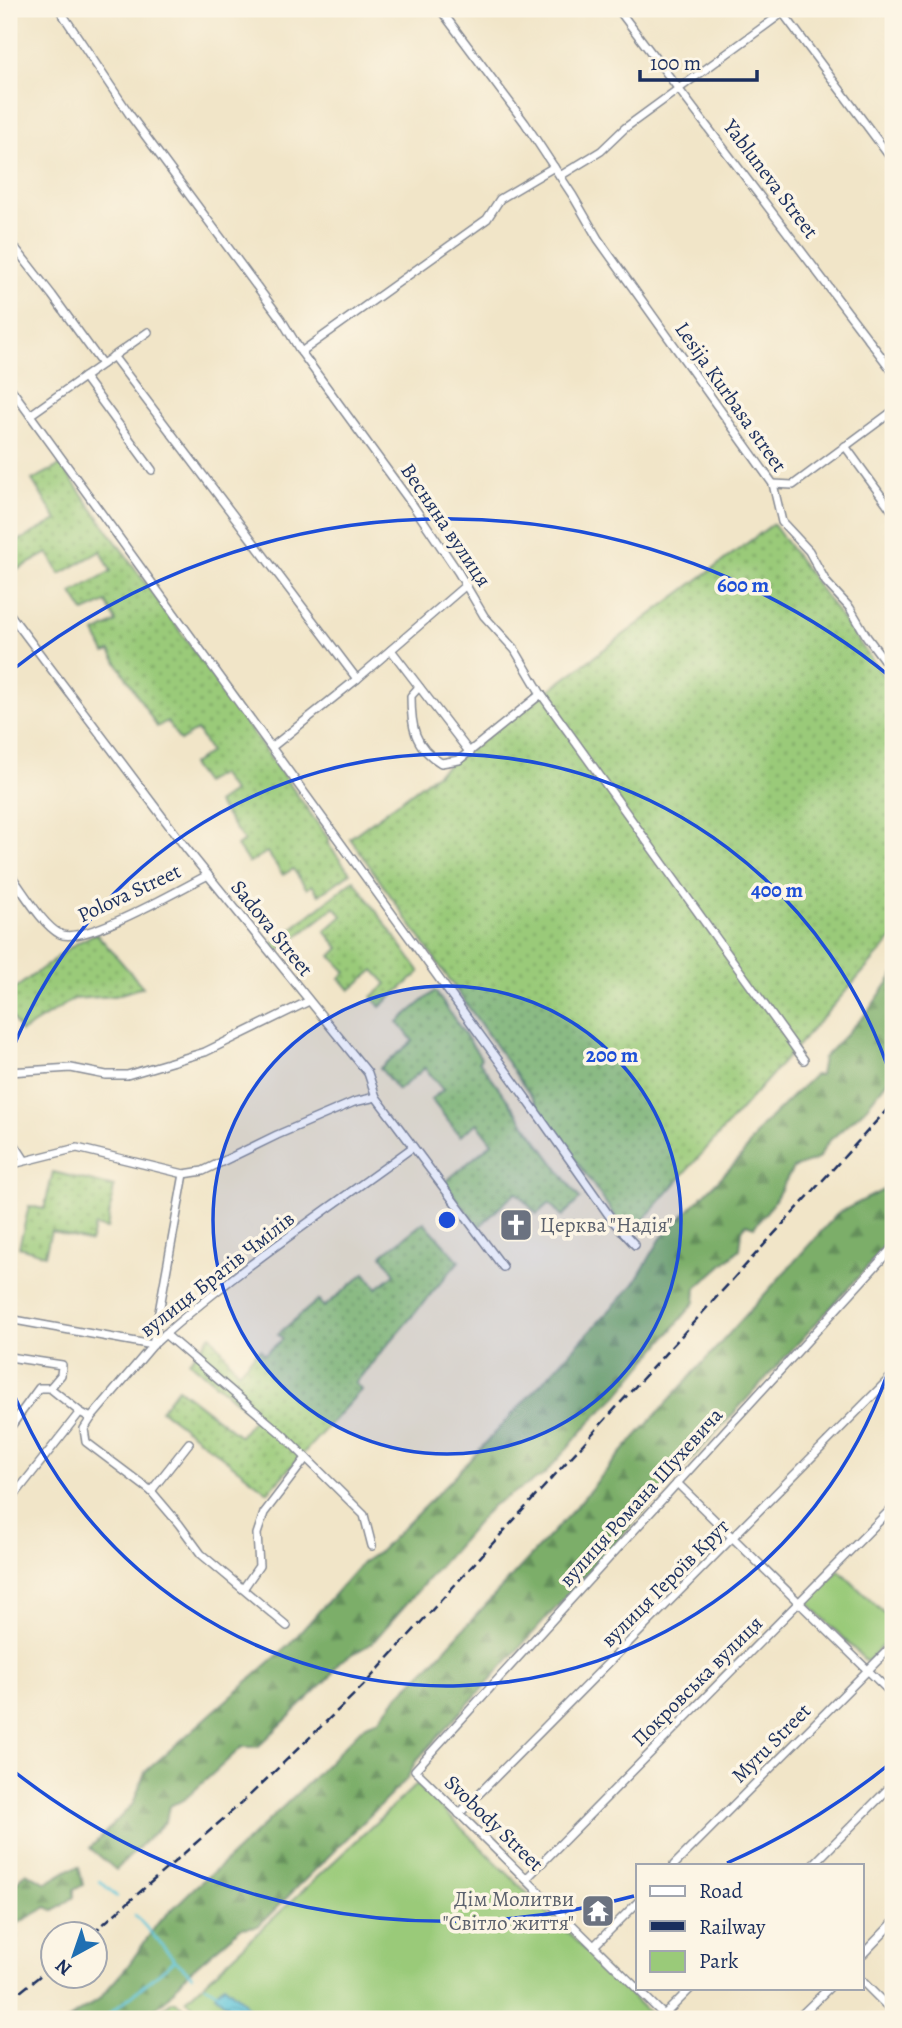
<svg xmlns="http://www.w3.org/2000/svg" width="902" height="2028" viewBox="0 0 902 2028" font-family="Alegreya,serif">
  <style>
    .grass { fill: url(#grass-dots); stroke: #5a7c6c; stroke-width: 2 }
    .forest { fill: url(#forest-firs); stroke: #4b6e64; stroke-width: 2 }
    .park { fill: #9aca79; stroke: #5a7c6c; stroke-width: 2 }
    .water { fill: url(#water-waves); stroke: #3c7a9c; stroke-width: 2 }
    .lines { fill: none; stroke-linecap: round; stroke-linejoin: round }
    .stream { stroke: #5dc5da; stroke-width: 2.5 }
    .street-casing { stroke: #868a93; stroke-width: 10 }
    .street { stroke: #fff; stroke-width: 7 }
    .rail { stroke: #1b2f5e; stroke-width: 2.5; stroke-dasharray: 10 5; stroke-linecap: butt }
    .ring { fill: none; stroke: #1d4ed8; stroke-width: 3.5 }
    .labels { text-anchor: middle; dominant-baseline: central; stroke-width: 7; stroke-linejoin: round; paint-order: stroke }
    .street-label { font-size: 21px; fill: #1b2f5e; stroke: #fcf5e5 }
    .worship-label { font-size: 21px; fill: #5b616d; stroke: #fcf5e5; text-anchor: start }
    .centre { fill: #1d4ed8; stroke: #fcf5e5; stroke-width: 3.5 }
    .ring-label { font-size: 21px; text-anchor: middle; font-weight: bold; fill: #1d4ed8; stroke: #fcf5e5; stroke-width: 7; stroke-linejoin: round; paint-order: stroke }
  </style>
  <defs>
    <pattern id="grass-dots" width="8" height="8" patternUnits="userSpaceOnUse" patternTransform="scale(1.75)"><rect width="8" height="8" fill="#9aca79"/><path d="M2 2h.1M6 6h.1" fill="none" stroke="#7da466" stroke-width="1.8" stroke-linecap="round"/></pattern>
    <pattern id="forest-firs" width="22" height="20" patternUnits="userSpaceOnUse" patternTransform="scale(1.75)"><rect width="22" height="20" fill="#7bae69"/><path d="M5 1l3.5 6h-7zM16 11l3.5 6h-7z" fill="#648e5a"/></pattern>
    <pattern id="water-waves" width="16" height="10" patternUnits="userSpaceOnUse" patternTransform="scale(1.75)"><rect width="16" height="10" fill="#5dc5da"/><path d="M0 5q4-4 8 0t8 0" fill="none" stroke="#4ca0b4"/></pattern>
  </defs>
  <rect width="100%" height="100%" fill="#fcf5e5"/>
  <filter id="ink" filterUnits="userSpaceOnUse"><feTurbulence type="fractalNoise" baseFrequency=".0143" numOctaves="2"/><feDisplacementMap in="SourceGraphic" scale="14" xChannelSelector="R" yChannelSelector="G"/><feConvolveMatrix kernelMatrix="1 2 1 2 8 2 1 2 1" color-interpolation-filters="sRGB"/></filter>
  <filter id="wash" filterUnits="userSpaceOnUse"><feTurbulence type="fractalNoise" baseFrequency=".00686" numOctaves="4" result="noise"/><feDisplacementMap in="SourceGraphic" scale="28" xChannelSelector="R" yChannelSelector="G"/><feGaussianBlur stdDeviation="1.57" result="paint"/><feColorMatrix in="noise" values="0 0 0 0 0 0 0 0 0 0 0 0 0 0 0 0 0 1.4 0 .05"/><feComposite in="paint" operator="in"/></filter>
  <g filter="url(#wash)">
    <rect width="100%" height="100%" fill="#f1e5c8"/>
    <g class="grass">
      <path d="M61,465l267,373v6l22,29 -31,22 -7,-10 -5,4 -14,-20 -10,6 -16,-23 -18,11 -12,-17 7,-5 -27,-38 16,-11 -13,-18 -16,9 -13,-18 19,-13 -13,-22 -17,11 -13,-20 -10,6 -47,-76 -5,2 -10,-20 21,-11 -10,-20 -22,10 -12,-19 39,-22 -10,-20 -41,23 -12,-21 -39,21v-28l48,-26 -25,-40z"/>
      <path d="M773,524l120,165v249l-264,298 -279,-398z"/>
      <path d="M354,880l66,92 -40,35 -8,-10 15,-13 -13,-14 -24,20 -10,-12 6,-6 -15,-16 8,-8 -14,-17 17,-15 -7,-9 -59,46 -5,-8z"/>
      <path d="M96,933l47,54 -29,9 -40,3 -53,33 -12,-20v-19l66,-49z"/>
      <path d="M435,991l46,67 -2,3 101,138 -18,17 -13,-13 -12,11 -21,-22 -37,35 -35,-44 48,-40 -15,-20 -17,13 -29,-37 12,-9 -18,-22 -27,22 -18,-22 33,-27 -15,-19z"/>
      <path d="M53,1172l61,15 -7,42 -12,-3 -5,16 -39,-11 -6,24 -26,-8 10,-41 15,3z"/>
      <path d="M424,1222l35,39 -104,122 6,7 -93,102 -107,-82 17,-22 62,48 15,-19 -66,-56 22,-26 27,37 22,-23 5,5 18,-15 -5,-5 40,-34 6,7 41,-34 12,15 18,-14 -13,-19z"/>
    </g>
    <g class="forest">
      <path d="M893,976v98l-29,36 -36,32 -10,17 -25,9 -21,37 -18,22 -8,-3 -4,7 -2,18 -44,39 -1,14 -78,94 -26,25 -47,54 -51,30 -121,138 -33,19 -9,15 -72,70h-16l-58,53 -15,6 -3,15 -50,49 -26,-22 43,-44 12,-32 144,-127 73,-82 18,-12 70,-70 184,-197 27,-46 80,-81 20,-30 53,-52h6l3,-17 43,-44z"/>
      <path d="M883,1190l10,1v48l-477,522 -9,18 -149,147 -17,2 -54,46 -25,30 -26,15h-67l30,-20 28,-32 31,-44 36,-35 32,-27 83,-79 56,-57 14,-5 18,-23 35,-34 144,-156 39,-47 223,-247z"/>
      <path d="M79,1867l4,18 -9,5v7l-20,14 -7,-4c-13,8 -25,12 -36,21l6,10 -8,5v-52l17,-19 20,11 24,-14z"/>
    </g>
    <g class="park">
      <path d="M839,1570l54,52v12l-26,28 -60,-60z"/>
      <path d="M417,1784l238,235h-445l-24,-19z"/>
      <path d="M172,2001h4l11,11 -4,7h-31z"/>
    </g>
    <path class="water" d="M224,1985l20,17 9,14 -16,-3 -22,-18z"/>
    <g class="lines">
      <g class="stream">
        <path d="M100,1881l17,16"/>
        <path d="M135,1915l40,45 17,16"/>
        <path d="M204,1985l15,9"/>
        <path d="M251,2015l18,4"/>
        <path d="M103,2019l72,-59"/>
      </g>
    </g>
  </g>
  <g filter="url(#ink)">
    <g class="lines">
      <defs>
        <g id="street">
          <path d="M59,9l71,106 151,204 20,33 111,152 46,68 26,44 31,34 26,44 263,366"/>
          <path d="M440,9l85,114 48,73 25,43 175,245 9,38 27,29 17,31 24,26 17,29 26,35"/>
          <path d="M618,9l275,363"/>
          <path d="M780,9l113,152"/>
          <path d="M560,176l41,-25 24,-23 152,-111 7,-8"/>
          <path d="M9,240l43,55 50,69"/>
          <path d="M301,352l186,-133 13,-20 54,-32"/>
          <path d="M113,356l244,323"/>
          <path d="M84,377l68,93"/>
          <path d="M9,386l532,733 72,102 22,24"/>
          <path d="M30,415l118,-83"/>
          <path d="M845,446l48,66"/>
          <path d="M773,484l20,1 100,-74"/>
          <path d="M9,613l177,235 182,225 8,24 127,170"/>
          <path d="M391,650l79,103"/>
          <path d="M419,687l-8,9c0,30 3,51 30,67l18,-3 82,-66"/>
          <path d="M272,747l85,-68 109,-94"/>
          <path d="M9,873c13,16 33,52 51,61 23,12 122,-46 148,-59"/>
          <path d="M9,1072l62,-4 35,7h21l78,-23 104,-51"/>
          <path d="M9,1136l15,23"/>
          <path d="M9,1165l68,-17 107,26 19,-3 74,-36 77,-33 22,-5"/>
          <path d="M9,1319l144,26 31,-171"/>
          <path d="M165,1334l118,101 81,80 8,31"/>
          <path d="M9,1357l53,8 -1,10 -11,13"/>
          <path d="M91,1418l-7,11 2,13 65,49 28,33 22,30 86,72"/>
          <path d="M9,1429l30,-41h11l30,24"/>
          <path d="M677,1483l216,212"/>
          <path d="M151,1491l38,-48"/>
          <path d="M9,1502l71,-90 11,6 62,-73c80,-73 173,-134 260,-198"/>
          <path d="M243,1589l16,-23 -2,-32 7,-21 42,-55"/>
          <path d="M459,1814l434,-439"/>
          <path d="M674,1865l219,-220"/>
          <path d="M813,1865l80,-81"/>
          <path d="M526,1879l367,-372"/>
          <path d="M594,1946l44,-44"/>
          <path d="M862,1955l31,-32"/>
          <path d="M862,1981l31,31"/>
          <path d="M664,2015l27,-27"/>
          <path d="M668,2019l-253,-249 478,-523"/>
          <path d="M797,2019l32,-31"/>
        </g>
      </defs>
      <use href="#street" class="street-casing"/>
      <use href="#street" class="street"/>
      <g class="rail">
        <path d="M92,1934l154,-135 117,-113 530,-583"/>
        <path d="M9,2001l43,-35"/>
      </g>
    </g>
  </g>
  <circle cx="447" cy="1220" r="234" fill="#1d4ed8" fill-opacity=".12"/>
  <g class="ring">
    <circle cx="447" cy="1220" r="234"/>
    <path d="M892 1360A467 467 0 0 1 10 1384M10 1056A467 467 0 0 1 892 1080"/>
    <path d="M893 1761A701 701 0 0 1 727 1863M634 1896A701 701 0 0 1 11 1769M11 671A701 701 0 0 1 893 679"/>
  </g>
  <defs>
    <symbol id="church-square" viewBox="-11 -11 22 22"><rect x="-9" y="-9" width="18" height="18" rx="4" fill="#6b7280" stroke="#fcf5e5"/><path d="M-1.2-6h2.4v3.5h3.3v2.4h-3.3V6h-2.4V-.1h-3.3v-2.4h3.3Z" fill="#fff"/></symbol>
    <symbol id="temple-square" viewBox="-11 -11 22 22"><rect x="-9" y="-9" width="18" height="18" rx="4" fill="#6b7280" stroke="#fcf5e5"/><path d="M0-6L5-2H3V0L6.5 2.5H4V6H1.5V3h-3V6H-4V2.5H-6.5L-3 0V-2H-5Z" fill="#fff"/></symbol>
  </defs>
  <g fill-rule="evenodd">
    <use href="#church-square" x="497" y="1206" width="38" height="38"/>
    <use href="#temple-square" x="579" y="1892" width="38" height="38"/>
  </g>
  <g class="labels">
    <g class="street-label">
      <text transform="translate(771 179) rotate(53)">Yabluneva Street</text>
      <text transform="translate(731 397) rotate(55)">Lesija Kurbasa street</text>
      <text transform="translate(446 525) rotate(56)">Весняна вулиця</text>
      <text transform="translate(129 893) rotate(-25)">Polova Street</text>
      <text transform="translate(272 928) rotate(51)">Sadova Street</text>
      <text transform="translate(217 1274) rotate(-38)">вулиця Братів Чмілів</text>
      <text transform="translate(641 1497) rotate(-48)">вулиця Романа Шухевича</text>
      <text transform="translate(665 1583) rotate(-45)">вулиця Героїв Крут</text>
      <text transform="translate(697 1681) rotate(-45)">Покровська вулиця</text>
      <text transform="translate(771 1743) rotate(-45)">Myru Street</text>
      <text transform="translate(494 1823) rotate(44)">Svobody Street</text>
    </g>
    <g class="worship-label">
      <text x="540" y="1225">Церква "Надія"</text>
      <text x="574" y="1899" text-anchor="end">Дім Молитви<tspan x="574" dy="24">"Світло життя"</tspan></text>
    </g>
  </g>
  <circle cx="447" cy="1220" r="10" class="centre"/>
  <g class="ring-label">
    <text x="743" y="592">600 m</text>
    <text x="777" y="897">400 m</text>
    <text x="612" y="1062">200 m</text>
  </g>
  <rect width="902" height="2028" fill="none" stroke="#fcf5e5" stroke-width="35"/>
  <rect x="636" y="1864" width="228" height="126" fill="#fcf5e5" stroke="#a2a6af" stroke-width="2"/>
  <rect x="650" y="1886" width="35" height="10" fill="#ffffff" stroke="#a2a6af" stroke-width="2"/>
  <text x="699" y="1898" font-size="21" fill="#1b2f5e">Road</text>
  <rect x="650" y="1921" width="35" height="10" fill="#1b2f5e" stroke="#a2a6af" stroke-width="2"/>
  <text x="699" y="1934" font-size="21" fill="#1b2f5e">Railway</text>
  <rect x="650" y="1951" width="35" height="21" fill="#9aca79" stroke="#a2a6af" stroke-width="2"/>
  <text x="699" y="1968" font-size="21" fill="#1b2f5e">Park</text>
  <g transform="translate(74 1955) rotate(220)"><circle r="33" fill="#fcf5e5" stroke="#a2a6af" stroke-width="2"/>
  <path d="M0-5L12 26L0 18L-12 26Z" fill="#1f6fb2"/>
  <text y="-10" font-size="19" font-weight="bold" text-anchor="middle" fill="#1b2f5e">N</text>
  </g>
  <path d="M640 70v10h117v-10" fill="none" stroke="#1b2f5e" stroke-width="3.5"/>
  <text x="650" y="70" font-size="21" fill="#1b2f5e" stroke="#fcf5e5" stroke-width="5" paint-order="stroke">100 m</text>
</svg>
